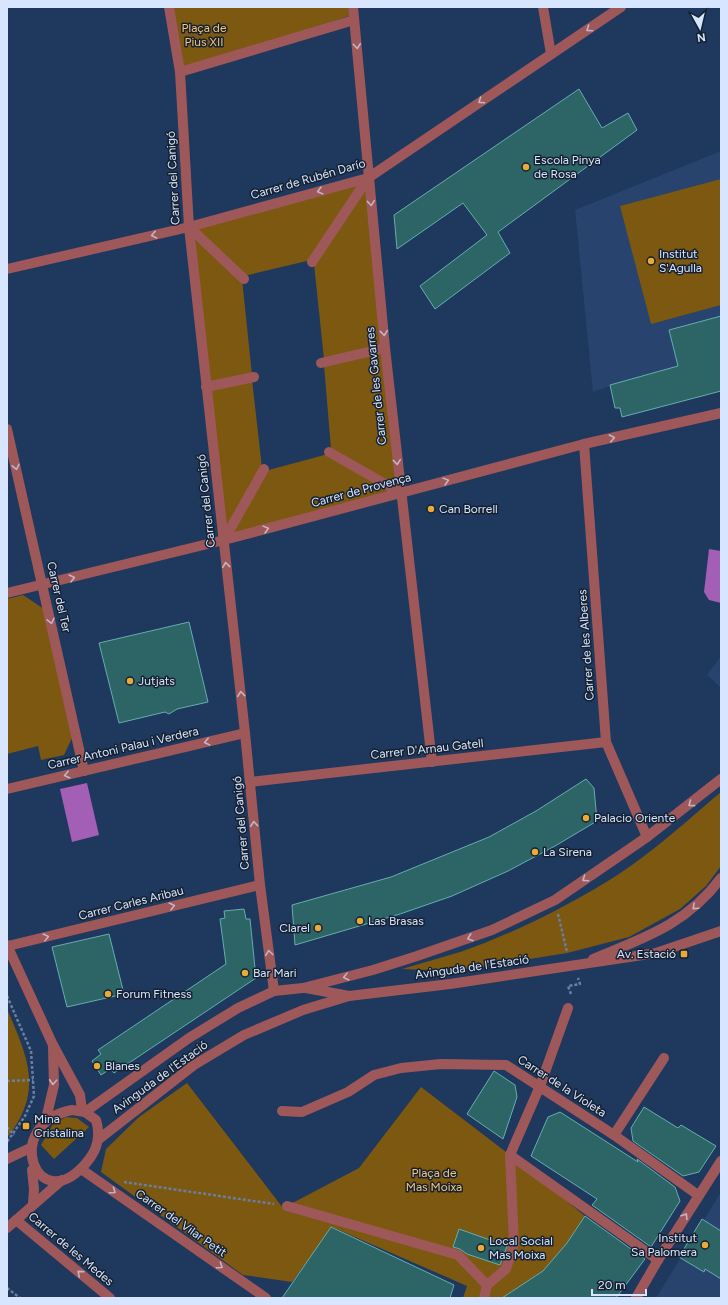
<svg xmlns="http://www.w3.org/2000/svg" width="728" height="1305" viewBox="0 0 728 1305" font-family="Figtree,sans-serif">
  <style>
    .built { fill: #27436e }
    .green { fill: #7c5811 }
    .water { fill: #a35eb6 }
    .building { fill: #2d6567; stroke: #65adb0 }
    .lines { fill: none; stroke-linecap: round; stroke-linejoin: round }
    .path { stroke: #6a7f9f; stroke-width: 2.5; stroke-dasharray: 3 2; stroke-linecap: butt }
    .pedestrian { stroke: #9e585a; stroke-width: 10 }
    .minor { stroke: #9e585a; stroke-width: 10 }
    .tertiary { stroke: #9e585a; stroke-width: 10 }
    .oneway { stroke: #c3b4c5 }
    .poi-dot { fill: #e9ab38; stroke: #152031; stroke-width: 1.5 }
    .labels { text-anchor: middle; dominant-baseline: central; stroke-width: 3; stroke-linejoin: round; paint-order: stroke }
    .park-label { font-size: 12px; fill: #f5c67c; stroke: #152031 }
    .poi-label { font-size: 12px; fill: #d7e6fe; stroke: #152031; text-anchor: start }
    .street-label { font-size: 12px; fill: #d7e6fe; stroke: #152031 }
  </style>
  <rect width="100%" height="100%" fill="#1f385d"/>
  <g class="built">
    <path d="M721,151v240l-99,26 -2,-9h-5l-5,-22 -17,6 -18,-182z"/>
    <path d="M721,656v32l-14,-13z"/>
    <path d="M721,1192v106h-65z"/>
  </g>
  <g class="green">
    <path d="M173,7h175l1,9 -169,56z"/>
    <path d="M721,179v126l-70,19 -31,-118z"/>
    <path d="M363,181l-52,79 -67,16 -47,-47z"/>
    <path d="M367,184l16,162 -59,13 -10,-95z"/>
    <path d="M195,236l47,43 10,96 -44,9z"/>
    <path d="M384,351l12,135 -65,-37 -7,-84z"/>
    <path d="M252,380l10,88 -38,65 -16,-144z"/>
    <path d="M328,454l68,39 -168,43 37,-65z"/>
    <path d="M23,595l21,14 28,129 -8,17 -23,5 -3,-14 -31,8v-155z"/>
    <path d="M721,792v74l-15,20 -26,23 -51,28 -62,16 -112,18 -53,-2c19,-6 39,-11 58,-17 55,-19 110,-47 159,-78 36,-24 69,-54 102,-82z"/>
    <path d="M7,1009c21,49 37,82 0,129z"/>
    <path d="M187,1083l96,125 76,-40 62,-81 89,68 75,61 -18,27 -24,28 -41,27h-39l4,-12 -135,-59 -40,55 -49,-7 -142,-103 5,-23 33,-32z"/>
    <path d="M66,1117l11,1 12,9 -35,32 -13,-14 12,-21z"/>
  </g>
  <g class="water">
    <path d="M709,549l12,2v52l-12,-3 -5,-8z"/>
    <path d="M87,783l12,52 -27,7 -12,-53z"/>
  </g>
  <g class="building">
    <path d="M579,89l23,39 26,-15 9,17 -139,102 12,21 -75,56 -15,-23 67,-51 -24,-32 -66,46 -3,-34z"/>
    <path d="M721,316v75l-99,26 -2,-9h-5l-5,-23 68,-19 -9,-36z"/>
    <path d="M189,622l19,80 -31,7 -8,5 -4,-2 -46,11 -20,-80z"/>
    <path d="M586,779l8,9 3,33 -42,25 -47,25 -56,25 -52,18 -105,31 -3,-40 99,-28 98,-40 47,-26z"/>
    <path d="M244,909l2,10h4l6,59 -142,95 -4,-4 -9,6 -9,-14 9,-7 -3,-4 128,-86 -6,-45 5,-1 -1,-7z"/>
    <path d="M109,934l15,60 -57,13 -15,-60z"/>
    <path d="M494,1071l21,14 2,12 -14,42 -36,-25z"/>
    <path d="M644,1107l34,21 3,-3 35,21 -17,26 -16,4 -50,-35 -2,-13z"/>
    <path d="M560,1112l78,50 -1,-3 38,28 5,14 -29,46 -59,-42 5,-6 -66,-43 17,-39z"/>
    <path d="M585,1216l60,43 -29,39h-114l41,-27 24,-28z"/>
    <path d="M702,1219l19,12v48l-16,-10 -1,3 -25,-15z"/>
    <path d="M331,1227l123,58 -4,13h-168z"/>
    <path d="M459,1229l48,17 -7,19 -33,-11 -7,-5 -7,-2z"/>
  </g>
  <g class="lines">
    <g class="path">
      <path d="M558,914l9,38"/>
      <path d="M571,994l-3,-8 12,-2 -2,-6"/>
      <path d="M7,996l24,55 3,45 -9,20 -18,26"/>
      <path d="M7,1081l26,-1"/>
      <path d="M7,1127l7,8"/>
      <path d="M124,1182l150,22"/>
      <path d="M7,1288l13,10"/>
    </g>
    <g class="pedestrian">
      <path d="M189,227l55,52"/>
      <path d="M312,262l56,-84"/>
      <path d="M321,363l64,-15"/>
      <path d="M206,387l48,-10"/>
      <path d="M329,452l72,41"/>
      <path d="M224,540l40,-71"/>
      <path d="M606,742l41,95"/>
      <path d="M510,1155l148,105"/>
      <path d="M287,1206l171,49 29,30"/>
      <path d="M484,1298l3,-13 19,-16 8,-25 -4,-89"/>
    </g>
    <g class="minor">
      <path d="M169,7l11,65 9,155 56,506 15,152 14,106"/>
      <path d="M353,7l32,341 47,414"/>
      <path d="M543,7l8,47"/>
      <path d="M180,72l174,-52"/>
      <path d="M7,269l182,-42 179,-49 253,-171"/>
      <path d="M7,429l77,342"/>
      <path d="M7,593l217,-53 360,-96 137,-31"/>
      <path d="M250,782l356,-40 -22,-298"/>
      <path d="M7,789l238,-56"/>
      <path d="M7,945l46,100 27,50 2,15"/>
      <path d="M8,946l252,-61"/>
      <path d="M306,988l43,8"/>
      <path d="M282,1111l20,1 46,-20 26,-17 27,-7 40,-4 65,1 108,70 84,60"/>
      <path d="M85,1112l104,-74 49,-30 36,-17 29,-3 70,-18 44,-14 75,-26 63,-30 92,-63 74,-58"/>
      <path d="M46,1119l8,-34 -1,-38"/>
      <path d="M614,1135l50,-77"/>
      <path d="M510,1155l30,-69 28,-78"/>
      <path d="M7,1159l21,-10"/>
      <path d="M81,1169l185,129"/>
      <path d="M16,1220l94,78"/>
      <path d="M636,1298l22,-38 63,-99"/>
    </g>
    <g class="tertiary">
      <path d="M593,959c51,-21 94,-35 128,-81"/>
      <path d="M72,1110l13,2 11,8c5,16 2,29 -9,42 -50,60 -87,-38 -15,-52z"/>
      <path d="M99,1139l95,-74 50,-30 59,-25 46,-14 101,-12 206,-31 65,-22"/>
      <path d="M32,1170l2,19 -1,14"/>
      <path d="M7,1228l55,-48"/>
    </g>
  </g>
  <defs><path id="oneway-chevron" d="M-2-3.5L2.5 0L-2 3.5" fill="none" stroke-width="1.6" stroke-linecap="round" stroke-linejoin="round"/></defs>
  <g class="oneway">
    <use href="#oneway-chevron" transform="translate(589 29) rotate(146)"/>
    <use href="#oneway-chevron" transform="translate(357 46) rotate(85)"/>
    <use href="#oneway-chevron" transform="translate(481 101) rotate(146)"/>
    <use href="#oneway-chevron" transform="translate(320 191) rotate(165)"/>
    <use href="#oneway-chevron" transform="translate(371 203) rotate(84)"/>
    <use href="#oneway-chevron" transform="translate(154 235) rotate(167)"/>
    <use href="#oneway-chevron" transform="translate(384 333) rotate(84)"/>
    <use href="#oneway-chevron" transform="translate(612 438) rotate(-13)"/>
    <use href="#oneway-chevron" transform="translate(397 462) rotate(84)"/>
    <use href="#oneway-chevron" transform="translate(16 467) rotate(77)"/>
    <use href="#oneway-chevron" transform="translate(446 481) rotate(-15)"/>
    <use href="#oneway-chevron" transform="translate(266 529) rotate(-15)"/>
    <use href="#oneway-chevron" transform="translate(226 565) rotate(-96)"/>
    <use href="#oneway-chevron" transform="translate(72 578) rotate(-14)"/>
    <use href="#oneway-chevron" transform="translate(51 621) rotate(77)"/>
    <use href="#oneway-chevron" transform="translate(241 694) rotate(-96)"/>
    <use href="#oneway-chevron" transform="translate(207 742) rotate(167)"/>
    <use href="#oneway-chevron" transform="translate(67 775) rotate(167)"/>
    <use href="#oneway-chevron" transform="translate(691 804) rotate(143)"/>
    <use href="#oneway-chevron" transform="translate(254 824) rotate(-95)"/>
    <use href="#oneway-chevron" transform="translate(585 879) rotate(146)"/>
    <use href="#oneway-chevron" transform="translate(172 906) rotate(-14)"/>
    <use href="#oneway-chevron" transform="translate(695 907) rotate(138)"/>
    <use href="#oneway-chevron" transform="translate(46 937) rotate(-14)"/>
    <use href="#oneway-chevron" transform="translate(470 938) rotate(161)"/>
    <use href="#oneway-chevron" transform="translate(269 953) rotate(-98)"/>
    <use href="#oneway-chevron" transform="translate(346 977) rotate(166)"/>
    <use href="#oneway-chevron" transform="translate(53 1082) rotate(93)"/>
    <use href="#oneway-chevron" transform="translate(113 1191) rotate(35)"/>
    <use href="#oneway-chevron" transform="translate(685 1216) rotate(-58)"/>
    <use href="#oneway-chevron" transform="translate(220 1266) rotate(35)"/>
    <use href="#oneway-chevron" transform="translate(80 1273) rotate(-140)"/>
  </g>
  <g class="poi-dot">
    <circle cx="526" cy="167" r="4"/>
    <circle cx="651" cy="261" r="4"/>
    <circle cx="431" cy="509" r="4"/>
    <circle cx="130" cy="681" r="4"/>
    <circle cx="586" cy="818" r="4"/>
    <circle cx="535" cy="852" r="4"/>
    <circle cx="360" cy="921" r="4"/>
    <circle cx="318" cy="928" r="4"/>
    <rect x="680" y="950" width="8" height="8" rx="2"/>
    <circle cx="245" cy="973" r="4"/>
    <circle cx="108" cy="994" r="4"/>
    <circle cx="97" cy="1066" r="4"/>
    <rect x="22" y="1122" width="8" height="8" rx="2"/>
    <circle cx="705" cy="1245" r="4"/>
    <circle cx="481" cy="1248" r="4"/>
  </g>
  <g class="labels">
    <g class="park-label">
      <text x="204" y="28">Plaça de<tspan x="204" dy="14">Pius XII</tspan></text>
      <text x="434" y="1173">Plaça de<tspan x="434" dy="14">Mas Moixa</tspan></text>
    </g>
    <g class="poi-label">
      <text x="534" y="160">Escola Pinya<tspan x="534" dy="14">de Rosa</tspan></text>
      <text x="659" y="254">Institut<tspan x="659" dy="14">S'Agulla</tspan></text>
      <text x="439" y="509">Can Borrell</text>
      <text x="138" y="681">Jutjats</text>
      <text x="594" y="818">Palacio Oriente</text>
      <text x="543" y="852">La Sirena</text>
      <text x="368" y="921">Las Brasas</text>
      <text x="310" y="928" text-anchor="end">Clarel</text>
      <text x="676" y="954" text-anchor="end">Av. Estació</text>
      <text x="253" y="973">Bar Mari</text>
      <text x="116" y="994">Forum Fitness</text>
      <text x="105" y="1066">Blanes</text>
      <text x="34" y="1119">Mina<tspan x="34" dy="14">Cristalina</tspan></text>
      <text x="697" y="1238" text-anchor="end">Institut<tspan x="697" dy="14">Sa Palomera</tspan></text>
      <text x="489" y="1241">Local Social<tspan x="489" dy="14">Mas Moixa</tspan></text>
    </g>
    <g class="street-label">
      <text transform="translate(173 178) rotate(-93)">Carrer del Canigó</text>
      <text transform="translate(308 179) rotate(-16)">Carrer de Rubén Darío</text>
      <text transform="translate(376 386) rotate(-96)">Carrer de les Gavarres</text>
      <text transform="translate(361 490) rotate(-15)">Carrer de Provença</text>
      <text transform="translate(206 501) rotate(-96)">Carrer del Canigó</text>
      <text transform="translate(59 597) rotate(77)">Carrer del Ter</text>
      <text transform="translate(586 645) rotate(-94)">Carrer de les Alberes</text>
      <text transform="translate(123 748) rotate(-13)">Carrer Antoni Palau i Verdera</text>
      <text transform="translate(427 749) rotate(-6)">Carrer D'Arnau Gatell</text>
      <text transform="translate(241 823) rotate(-95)">Carrer del Canigó</text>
      <text transform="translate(131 903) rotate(-14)">Carrer Carles Aribau</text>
      <text transform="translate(472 967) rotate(-8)">Avinguda de l'Estació</text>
      <text transform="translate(160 1077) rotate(-36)">Avinguda de l'Estació</text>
      <text transform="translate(562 1086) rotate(33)">Carrer de la Violeta</text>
      <text transform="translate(181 1223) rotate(35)">Carrer del Vilar Petit</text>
      <text transform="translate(71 1249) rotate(40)">Carrer de les Medes</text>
    </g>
  </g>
  <rect width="728" height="1305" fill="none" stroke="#d7e6fe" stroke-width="16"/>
  <g transform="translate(700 28) rotate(172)" stroke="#152031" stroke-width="3" paint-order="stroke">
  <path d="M0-3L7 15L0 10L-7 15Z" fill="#d7e6fe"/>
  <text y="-6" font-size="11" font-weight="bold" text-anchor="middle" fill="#d7e6fe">N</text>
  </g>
  <path d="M592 1289v6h54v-6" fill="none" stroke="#d7e6fe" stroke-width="2"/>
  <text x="598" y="1289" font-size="12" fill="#d7e6fe" stroke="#152031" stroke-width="3" paint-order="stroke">20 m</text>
</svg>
